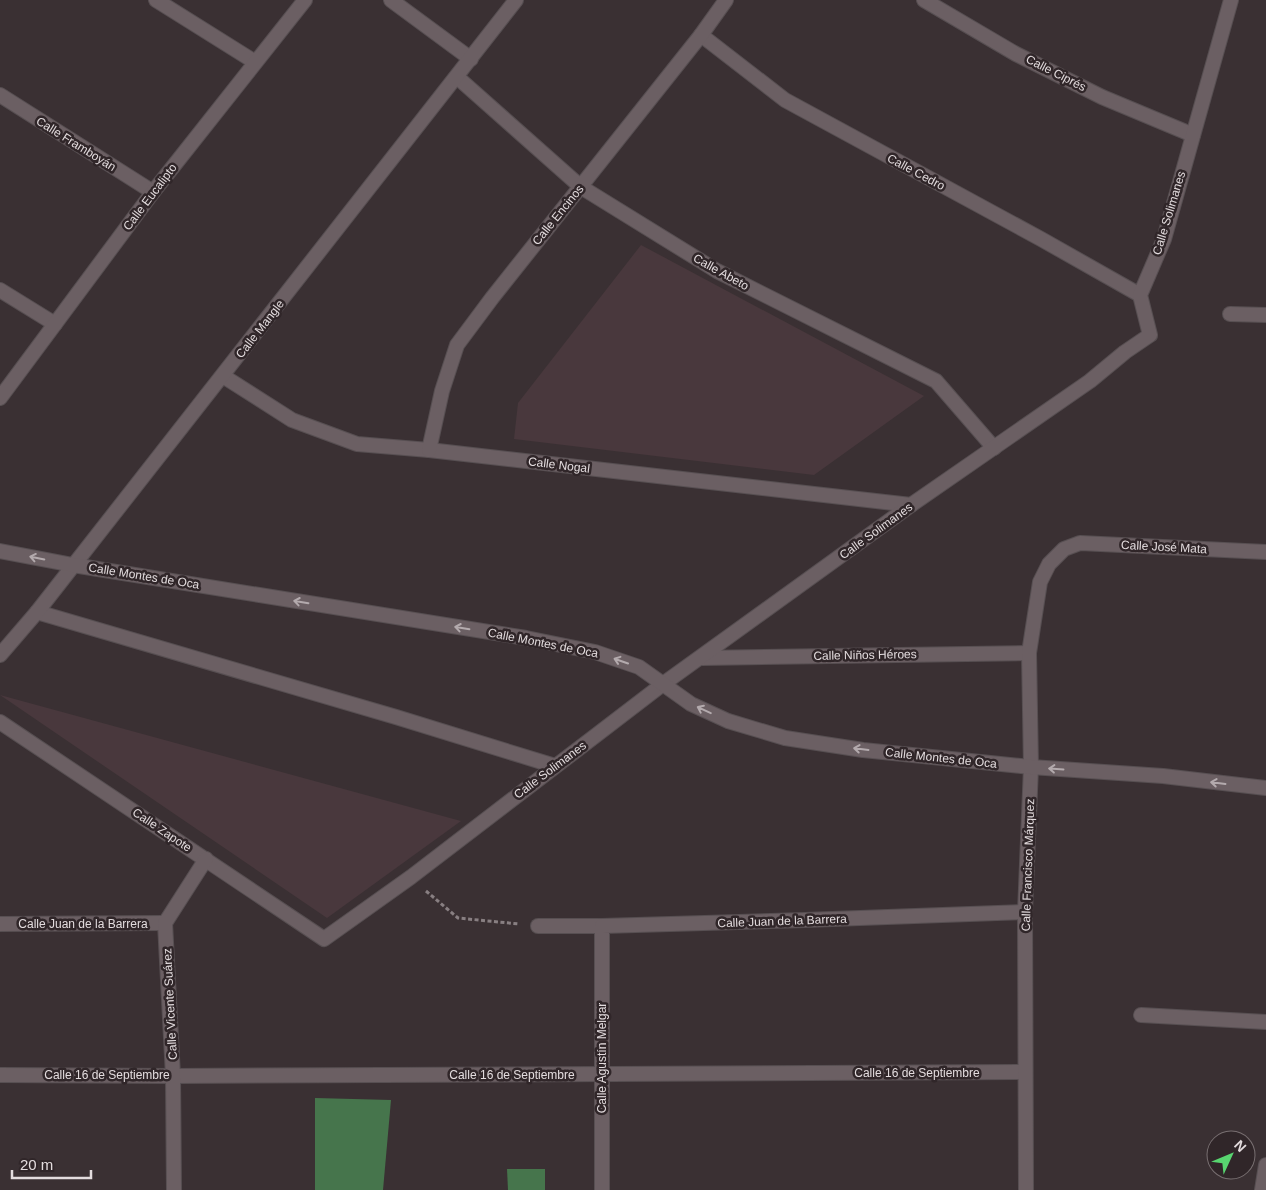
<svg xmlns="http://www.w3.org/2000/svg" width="1266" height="1190" viewBox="0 0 1266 1190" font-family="Helvetica,sans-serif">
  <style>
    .built { fill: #49383d }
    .building { fill: #46754c }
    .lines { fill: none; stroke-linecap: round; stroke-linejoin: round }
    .service-casing { stroke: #574f52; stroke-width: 16 }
    .minor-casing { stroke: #574f52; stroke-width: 16 }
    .tertiary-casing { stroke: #574f52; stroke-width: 16 }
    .secondary-casing { stroke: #574f52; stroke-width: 16 }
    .path { stroke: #887f82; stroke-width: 3; stroke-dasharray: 4 2.5; stroke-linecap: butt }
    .service { stroke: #6b5f63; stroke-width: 14 }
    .minor { stroke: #6b5f63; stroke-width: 14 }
    .tertiary { stroke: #6b5f63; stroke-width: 14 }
    .secondary { stroke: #6b5f63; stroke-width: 14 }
    .oneway { stroke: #b3aaad }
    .labels { text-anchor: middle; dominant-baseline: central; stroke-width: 5; stroke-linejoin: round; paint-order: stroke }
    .street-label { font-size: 12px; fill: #e3dcde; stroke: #302629 }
  </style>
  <rect width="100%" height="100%" fill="#3a3033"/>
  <g class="built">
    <path d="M641,245l283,151 -110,79 -300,-36 4,-36z"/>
    <path d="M0,695l461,126 -134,97z"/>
  </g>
  <g class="building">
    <path d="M315,1098l76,2 -8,90h-68z"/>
    <path d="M507,1169h38v21h-37z"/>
  </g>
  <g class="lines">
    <defs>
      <path id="service" d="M538,926h64"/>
      <g id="minor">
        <path d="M156,0l99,62"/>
        <path d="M391,0l80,59"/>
        <path d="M924,0l92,54 86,43 91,38"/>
        <path d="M701,35l84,65 256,139 99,56"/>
        <path d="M457,77l124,110 136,84 219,110 58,67"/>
        <path d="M0,95l153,97"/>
        <path d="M0,290l55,34"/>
        <path d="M1230,314l36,1"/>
        <path d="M223,376l69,44 65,24 72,6 482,55"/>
        <path d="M0,398l153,-206 152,-192"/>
        <path d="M429,450l13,-59 15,-46 35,-47 209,-263 25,-35"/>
        <path d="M37,612l359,105 159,49"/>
        <path d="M0,655l37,-43 479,-612"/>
        <path d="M702,658l327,-5"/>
        <path d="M0,722l324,217 87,-62 252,-193 248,-179 179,-124 35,-29 25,-17 -10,-40 24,-56 67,-239"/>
        <path d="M0,924l165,-1"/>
        <path d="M1141,1015l125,7"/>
        <path d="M0,1075l173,1 852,-4"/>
        <path d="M174,1190l-1,-114 -8,-153 41,-64"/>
        <path d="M602,1190v-264l203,-6 220,-8"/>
        <path d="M1026,1190l-1,-278 6,-145 -2,-114 11,-71 9,-18 15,-15 16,-6 186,9"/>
      </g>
      <path id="tertiary" d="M1262,1190l4,-25"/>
      <path id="secondary" d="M0,551l73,14 453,73 69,14 44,15 52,37 37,17 57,17 78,12 168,17 132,9 103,12"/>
    </defs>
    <use href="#service" class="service-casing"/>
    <use href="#minor" class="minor-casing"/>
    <use href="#tertiary" class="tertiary-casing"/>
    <use href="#secondary" class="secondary-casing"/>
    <path class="path" d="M426,891l32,27 61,6"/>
    <use href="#service" class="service"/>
    <use href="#minor" class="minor"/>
    <use href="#tertiary" class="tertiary"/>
    <use href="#secondary" class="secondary"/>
  </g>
  <defs><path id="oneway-shaft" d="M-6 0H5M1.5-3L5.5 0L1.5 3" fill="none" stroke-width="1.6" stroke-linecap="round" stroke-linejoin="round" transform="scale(1.25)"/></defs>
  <g class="oneway">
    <use href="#oneway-shaft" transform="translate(37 558) rotate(-169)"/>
    <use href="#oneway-shaft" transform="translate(301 602) rotate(-171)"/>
    <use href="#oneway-shaft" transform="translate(462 628) rotate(-171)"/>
    <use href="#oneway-shaft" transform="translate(621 661) rotate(-161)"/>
    <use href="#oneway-shaft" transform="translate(704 710) rotate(-155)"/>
    <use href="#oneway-shaft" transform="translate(861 749) rotate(-173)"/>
    <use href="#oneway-shaft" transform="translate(1056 769) rotate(-176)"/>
    <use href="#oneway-shaft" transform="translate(1218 783) rotate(-173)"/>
  </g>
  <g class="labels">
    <g class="street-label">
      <text transform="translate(1056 73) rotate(27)">Calle Ciprés</text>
      <text transform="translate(76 144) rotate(32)">Calle Framboyán</text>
      <text transform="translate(916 172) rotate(28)">Calle Cedro</text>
      <text transform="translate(150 197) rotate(-53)">Calle Eucalipto</text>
      <text transform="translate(1169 213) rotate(-73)">Calle Solimanes</text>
      <text transform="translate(558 215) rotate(-51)">Calle Encinos</text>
      <text transform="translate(721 272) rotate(29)">Calle Abeto</text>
      <text transform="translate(260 329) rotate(-52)">Calle Mangle</text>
      <text transform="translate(559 465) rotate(7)">Calle Nogal</text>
      <text transform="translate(876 531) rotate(-36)">Calle Solimanes</text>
      <text transform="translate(1164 547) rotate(3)">Calle José Mata</text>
      <text transform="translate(144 576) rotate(9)">Calle Montes de Oca</text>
      <text transform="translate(543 643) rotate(11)">Calle Montes de Oca</text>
      <text transform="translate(865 655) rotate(-1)">Calle Niños Héroes</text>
      <text transform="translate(941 758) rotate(6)">Calle Montes de Oca</text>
      <text transform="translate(550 770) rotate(-37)">Calle Solimanes</text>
      <text transform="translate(162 830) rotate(34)">Calle Zapote</text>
      <text transform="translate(1028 865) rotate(-88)">Calle Francisco Márquez</text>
      <text transform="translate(782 921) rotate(-2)">Calle Juan de la Barrera</text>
      <text x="83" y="924">Calle Juan de la Barrera</text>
      <text transform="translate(170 1004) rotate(-93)">Calle Vicente Suárez</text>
      <text transform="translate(602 1058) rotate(-90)">Calle Agustín Melgar</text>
      <text x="917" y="1073">Calle 16 de Septiembre</text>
      <text x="107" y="1075">Calle 16 de Septiembre</text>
      <text x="512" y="1075">Calle 16 de Septiembre</text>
    </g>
  </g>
  <g transform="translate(1231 1155) rotate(46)"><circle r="24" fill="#302629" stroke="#786f71"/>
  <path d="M0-4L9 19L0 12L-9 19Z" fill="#58d570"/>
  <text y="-8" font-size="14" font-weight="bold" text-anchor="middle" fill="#e3dcde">N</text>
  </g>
  <path d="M12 1170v8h79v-8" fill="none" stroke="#e3dcde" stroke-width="2.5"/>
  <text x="20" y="1170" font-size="15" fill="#e3dcde" stroke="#302629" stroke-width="4" paint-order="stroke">20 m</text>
</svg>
